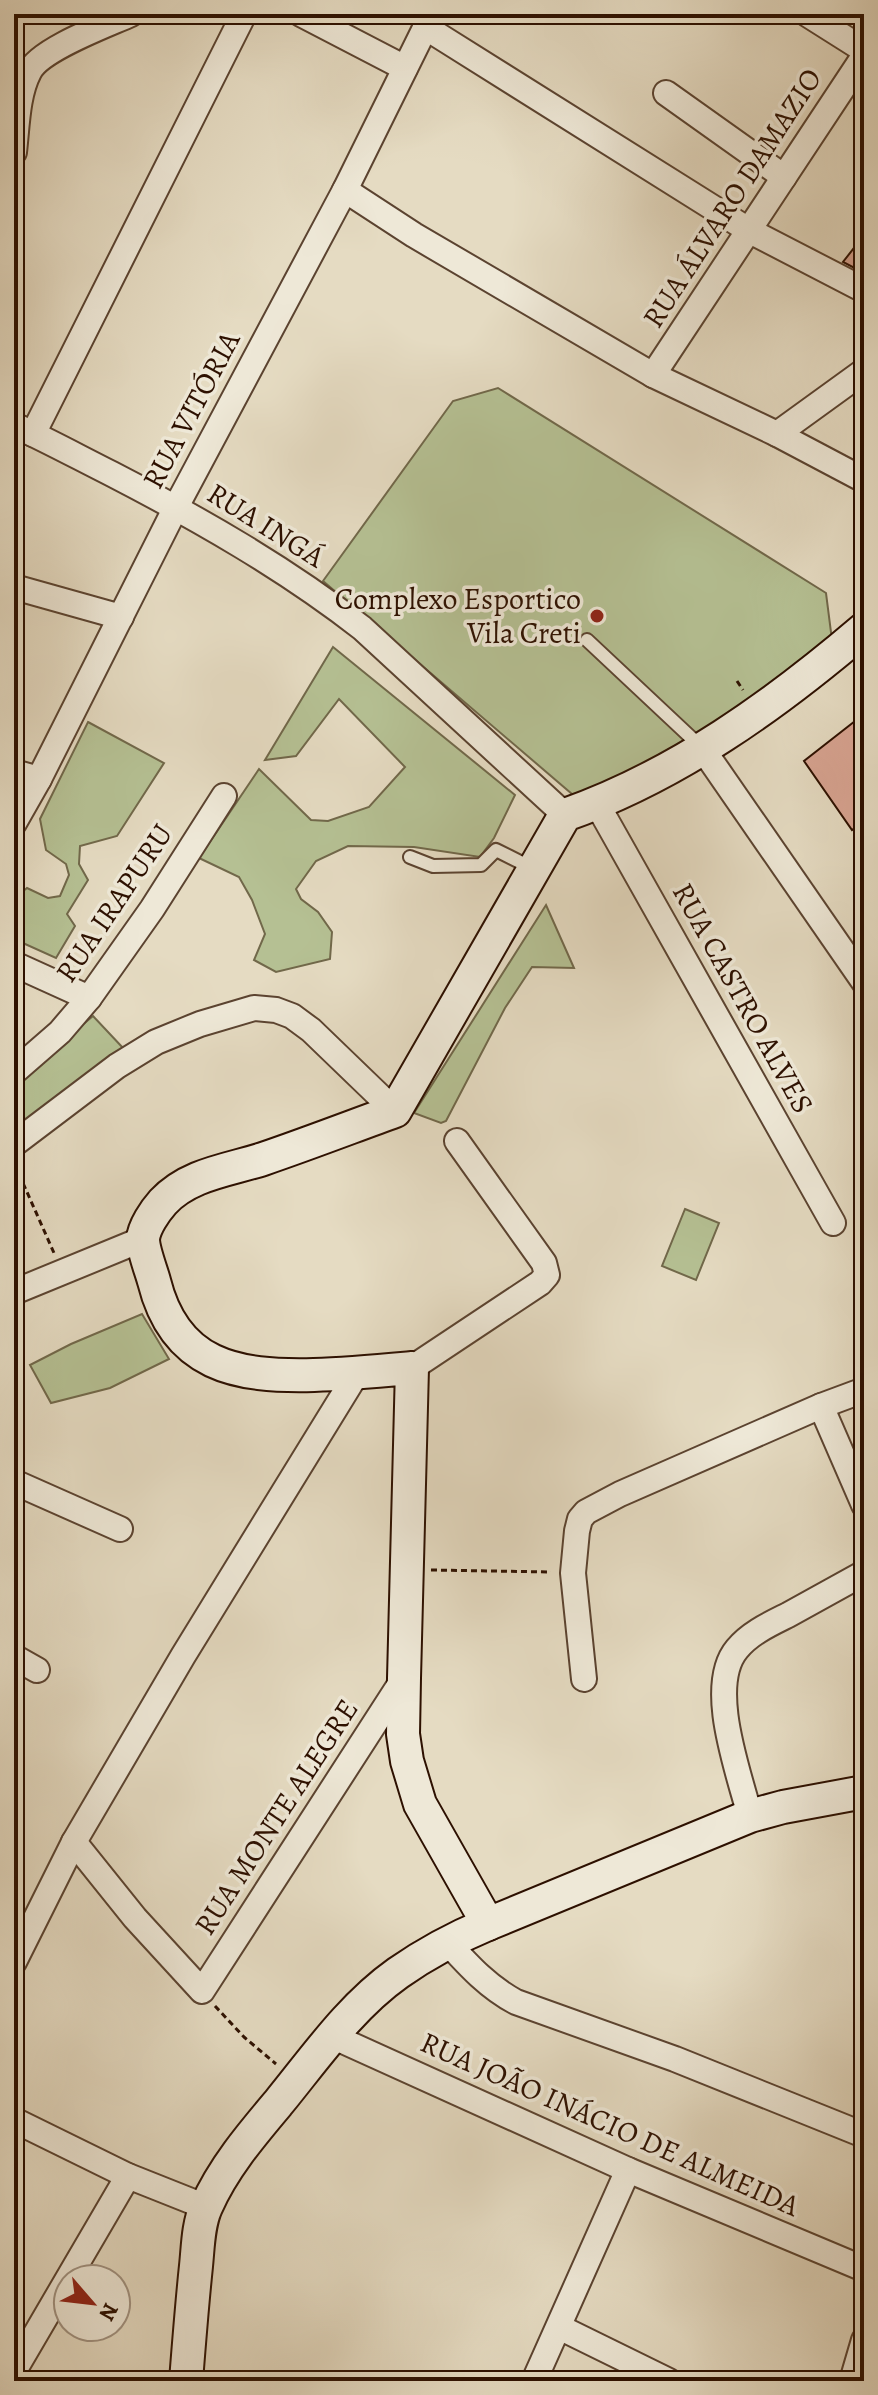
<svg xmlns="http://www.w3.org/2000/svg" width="878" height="2395" viewBox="0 0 878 2395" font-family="Alegreya,serif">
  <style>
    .green { fill: #b5c093; stroke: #71684a; stroke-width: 2 }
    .building { fill: #d8a492; stroke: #2d1000; stroke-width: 2 }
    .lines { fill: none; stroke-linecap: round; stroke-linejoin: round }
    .lane-casing { stroke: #5b4330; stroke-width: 16 }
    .street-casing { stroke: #5b4330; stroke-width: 28 }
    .secondary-casing { stroke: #2d1000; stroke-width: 36 }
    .path { stroke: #2d1000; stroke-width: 3; stroke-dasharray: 6 4; stroke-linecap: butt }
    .lane { stroke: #eee8d7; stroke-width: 12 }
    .street { stroke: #eee8d7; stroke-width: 24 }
    .secondary { stroke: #eee8d7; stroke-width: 32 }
    .poi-dot { fill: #8f2418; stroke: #eee8d7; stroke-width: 3 }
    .labels { text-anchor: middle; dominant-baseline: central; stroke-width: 7; stroke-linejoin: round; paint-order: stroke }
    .street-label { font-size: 30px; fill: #2d1000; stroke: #eee8d7 }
    .poi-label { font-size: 30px; fill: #2d1000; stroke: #eee8d7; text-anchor: end }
  </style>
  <rect width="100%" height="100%" fill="#e5dbc2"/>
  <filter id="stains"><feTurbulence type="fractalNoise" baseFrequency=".0025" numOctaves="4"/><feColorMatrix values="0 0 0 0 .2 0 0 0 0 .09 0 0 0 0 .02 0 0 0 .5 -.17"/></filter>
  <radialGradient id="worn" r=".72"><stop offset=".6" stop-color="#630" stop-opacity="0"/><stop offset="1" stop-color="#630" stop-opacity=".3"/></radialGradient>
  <g class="green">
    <path d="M498,388l328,205 6,47 -88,68 -165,92 -256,-219 130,-180z"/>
    <path d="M333,647l182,148 -21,43 -14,19 -66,-10 -66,-1 -32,15 -20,28 5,10 17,13 14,20 -2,27 -54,13 -22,-12 11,-26 -13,-34 -13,-23 -40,-19 60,-89 52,51 17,1 41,-14 36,-40 -66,-68 -43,57 -31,4z"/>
    <path d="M88,722l76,41 -47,73 -37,10 -1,18 9,16 -21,34 8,12 -19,32 -42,-19v-45l3,2 10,-8 21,10 12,-2 9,-21 -3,-11 -20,-14 -6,-31z"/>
    <path d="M546,905l28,63 -42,-1 -27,41 -59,113 -5,2 -27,-10z"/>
    <path d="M93,1016l30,32 -109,84v-50z"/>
    <path d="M685,1209l34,14 -23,57 -34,-14z"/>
    <path d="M142,1314l27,45 -59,29 -59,15 -21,-38 41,-21z"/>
  </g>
  <g class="building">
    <path d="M864,235v38l-21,-11z"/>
    <path d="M864,714v107l-12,9 -48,-69z"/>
  </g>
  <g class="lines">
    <defs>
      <g id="lane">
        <path d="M587,640l113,106"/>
        <path d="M410,857l23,9 48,-1 15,-15 38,19"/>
      </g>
      <g id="street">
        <path d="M301,14l104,54"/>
        <path d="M807,14l57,36"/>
        <path d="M425,27l325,204 114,59"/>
        <path d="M666,93l118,84"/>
        <path d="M14,152c3,-25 3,-57 15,-80 11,-23 78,-47 102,-58"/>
        <path d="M345,190l69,45 239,140 124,59 87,46"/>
        <path d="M653,375l211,-319"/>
        <path d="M14,425c33,15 66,33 98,49 87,45 173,94 250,154l203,187"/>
        <path d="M33,434l211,-420"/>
        <path d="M777,434l87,-63"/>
        <path d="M14,587l107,30"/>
        <path d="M702,748l162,234"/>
        <path d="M14,772l25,7"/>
        <path d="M597,804l236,419"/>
        <path d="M14,823l25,-44 137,-272 169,-317 87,-176"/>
        <path d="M14,964l75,34"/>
        <path d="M14,1072l46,-40 29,-34 63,-89 72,-113"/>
        <path d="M14,1144l103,-78 39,-24 44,-18 54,-16 22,2 16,6 19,14 84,81"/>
        <path d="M14,1292l129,-53"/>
        <path d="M412,1368l128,-85 7,-8 -3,-12 -87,-122"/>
        <path d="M821,1406l43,99"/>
        <path d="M14,1482l106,47"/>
        <path d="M14,1657l23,13"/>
        <path d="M584,1679l-11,-106 4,-42 3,-12 6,-7 34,-18 201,-88 43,-16"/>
        <path d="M750,1816c-11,-43 -44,-130 -13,-167 13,-16 33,-25 51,-34 25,-14 51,-28 76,-42"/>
        <path d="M74,1842l61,76 67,73 202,-313"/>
        <path d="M448,1943c21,23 40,44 68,59l159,57 189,76"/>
        <path d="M14,1962l60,-120 109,-186 174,-283"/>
        <path d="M332,2036l296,134 236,99"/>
        <path d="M14,2120l114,56 78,31"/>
        <path d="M559,2327l110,54"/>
        <path d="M14,2371l114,-195"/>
        <path d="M534,2381l94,-211"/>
        <path d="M852,2381l12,-41"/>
      </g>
      <g id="secondary">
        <path d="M488,1924l-68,-120 -13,-43 -4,-27 1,-56 8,-310c-33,3 -65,6 -98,7 -78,2 -139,-9 -160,-94 -3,-11 -11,-31 -11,-42 1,-12 12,-28 20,-37 26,-28 66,-32 100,-43 44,-15 88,-32 132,-48l170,-296c111,-39 210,-110 299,-186"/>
        <path d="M186,2381c3,-38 6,-77 10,-115 2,-19 2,-41 10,-59 17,-39 46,-73 73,-105 36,-44 71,-95 119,-129 27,-19 59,-36 90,-49l262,-108 33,-9 81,-15"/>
      </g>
    </defs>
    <use href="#lane" class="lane-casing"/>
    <use href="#street" class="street-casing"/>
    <use href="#secondary" class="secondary-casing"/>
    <g class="path">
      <path d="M737,681l6,9"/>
      <path d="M15,1165l39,88"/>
      <path d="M431,1570l120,2"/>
      <path d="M215,2006l29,31 32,27"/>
    </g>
    <use href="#lane" class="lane"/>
    <use href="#street" class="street"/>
    <use href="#secondary" class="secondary"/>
  </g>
  <circle class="poi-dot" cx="597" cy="616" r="8"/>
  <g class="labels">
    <g class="street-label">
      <text transform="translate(732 198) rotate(-57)">RUA ÁLVARO DAMAZIO</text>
      <text transform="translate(191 410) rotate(-62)">RUA VITÓRIA</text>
      <text transform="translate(266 525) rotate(32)">RUA INGÁ</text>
      <text transform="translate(114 903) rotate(-56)">RUA IRAPURU</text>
      <text transform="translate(743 998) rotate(61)">RUA CASTRO ALVES</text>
      <text transform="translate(276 1817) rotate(-57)">RUA MONTE ALEGRE</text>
      <text transform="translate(610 2124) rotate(24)">RUA JOÃO INÁCIO DE ALMEIDA</text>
    </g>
    <g class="poi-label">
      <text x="581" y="599">Complexo Esportico<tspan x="581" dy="34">Vila Creti</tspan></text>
    </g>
  </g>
  <rect width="878" height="2395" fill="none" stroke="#e5dbc2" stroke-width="48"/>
  <rect x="16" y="16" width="846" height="2363" fill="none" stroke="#2d1000" stroke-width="4"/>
  <rect x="24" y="24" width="830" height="2347" fill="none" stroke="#2d1000" stroke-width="2"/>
  <g transform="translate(92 2303) rotate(118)"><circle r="38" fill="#eee8d7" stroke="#a19281" stroke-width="2"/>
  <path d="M0-6L14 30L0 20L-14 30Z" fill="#8f2418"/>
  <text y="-12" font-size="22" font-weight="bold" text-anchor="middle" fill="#2d1000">N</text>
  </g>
  <rect width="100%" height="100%" filter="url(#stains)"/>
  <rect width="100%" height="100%" fill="url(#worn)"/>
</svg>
